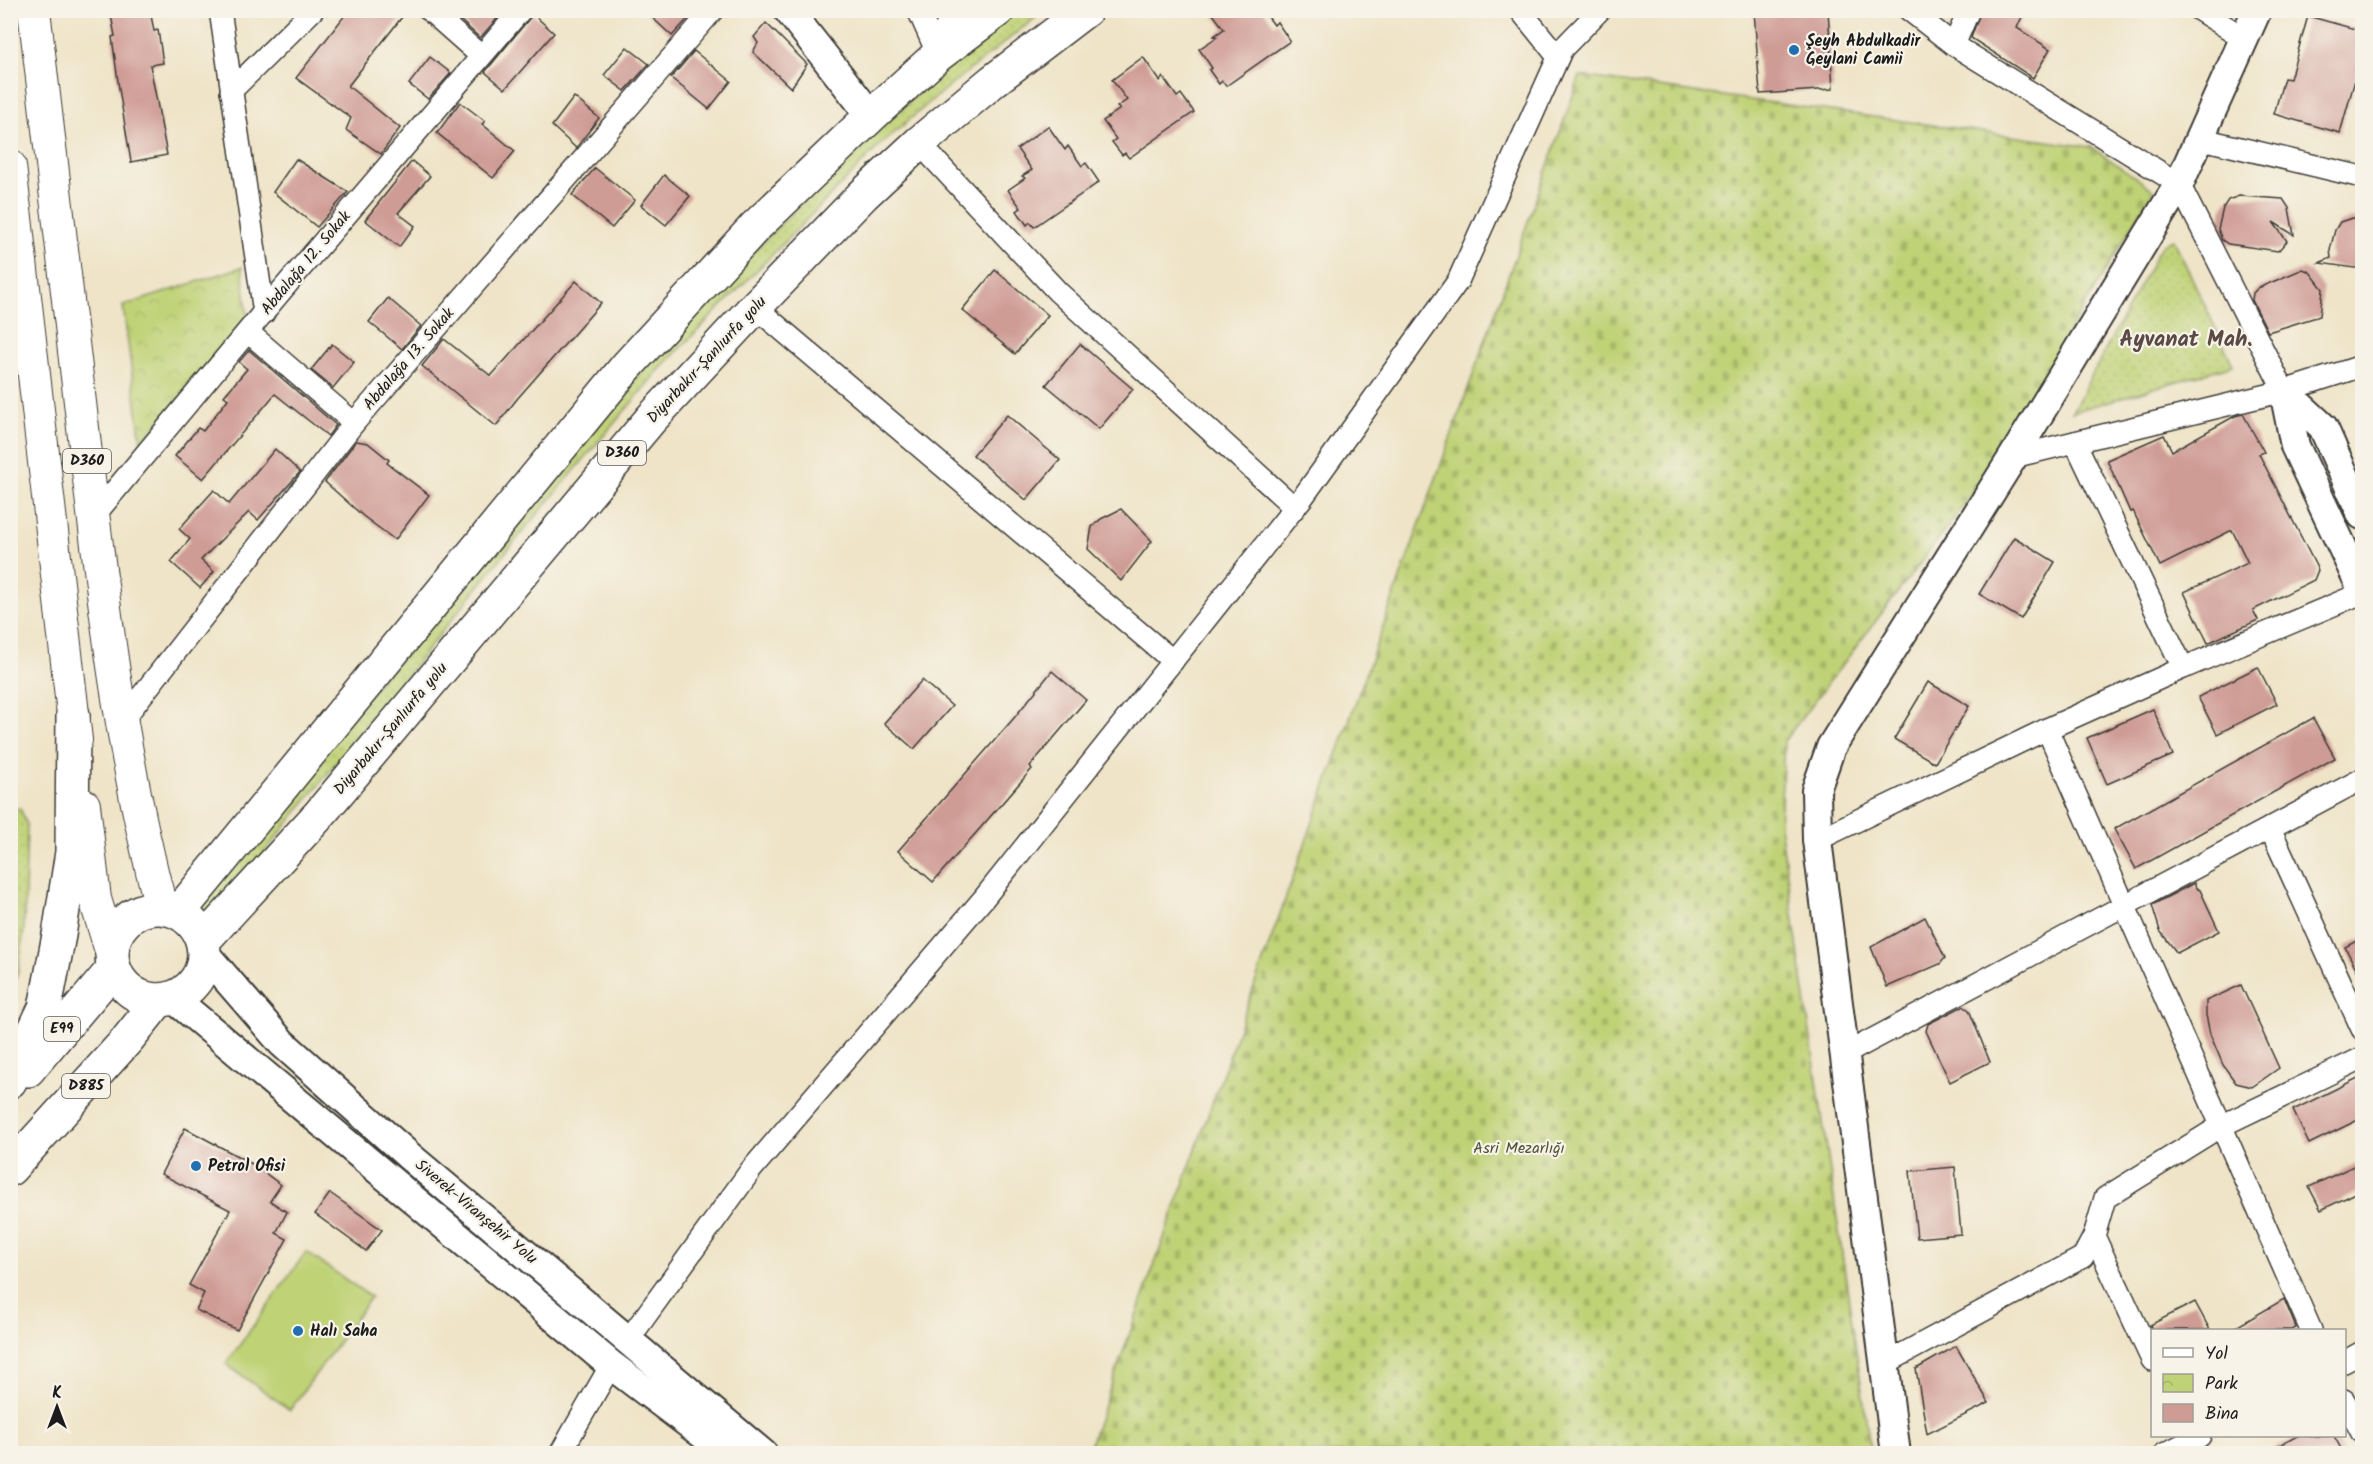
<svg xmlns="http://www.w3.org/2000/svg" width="2373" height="1464" viewBox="0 0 2373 1464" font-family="Kalam,sans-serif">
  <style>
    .grass { fill: url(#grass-dots); stroke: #6e7749; stroke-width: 1.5 }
    .cemetery { fill: url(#cemetery-stones); stroke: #6e7749; stroke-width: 1.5 }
    .park { fill: url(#park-crowns); stroke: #6e7749; stroke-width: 1.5 }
    .garden { fill: #bfd276; stroke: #6e7749; stroke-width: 1.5 }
    .building { fill: #cf9c95 }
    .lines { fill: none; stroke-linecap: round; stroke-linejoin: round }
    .street-casing { stroke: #3c3a36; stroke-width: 24 }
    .secondary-casing { stroke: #3c3a36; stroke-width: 32 }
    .primary-casing { stroke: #3c3a36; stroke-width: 34 }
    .highway-casing { stroke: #3c3a36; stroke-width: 36 }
    .street { stroke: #fff; stroke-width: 21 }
    .secondary { stroke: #fff; stroke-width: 28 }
    .primary { stroke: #fff; stroke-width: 32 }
    .highway { stroke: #fff; stroke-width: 33 }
    .poi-dot { fill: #1f6fb2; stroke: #f7f3e8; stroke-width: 2 }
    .labels { text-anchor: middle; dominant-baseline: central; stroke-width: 4.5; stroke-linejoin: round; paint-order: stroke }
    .shield { fill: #f7f3e8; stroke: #5e5c59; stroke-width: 1.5 }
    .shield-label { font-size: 15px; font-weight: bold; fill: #1c1c1c }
    .poi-label { font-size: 16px; font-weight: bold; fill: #1c1c1c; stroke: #f7f3e8; text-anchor: start }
    .street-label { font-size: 16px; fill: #1c1c1c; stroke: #f7f3e8 }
    .park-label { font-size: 16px; fill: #4d5337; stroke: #f7f3e8 }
    .district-label { font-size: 22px; font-weight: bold; fill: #5b4946; stroke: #f7f3e8 }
  </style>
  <defs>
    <pattern id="grass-dots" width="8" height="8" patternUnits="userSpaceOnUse" patternTransform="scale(1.5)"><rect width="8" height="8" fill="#bfd276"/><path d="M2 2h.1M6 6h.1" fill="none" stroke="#a4b466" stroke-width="1.8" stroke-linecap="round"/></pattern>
    <pattern id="cemetery-stones" width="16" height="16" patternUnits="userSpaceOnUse" patternTransform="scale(1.5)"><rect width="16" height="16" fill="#bfd276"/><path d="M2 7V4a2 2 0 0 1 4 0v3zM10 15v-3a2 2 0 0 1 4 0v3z" fill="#a4b466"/></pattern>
    <pattern id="park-crowns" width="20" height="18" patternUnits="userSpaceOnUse" patternTransform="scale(1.5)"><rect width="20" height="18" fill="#bfd276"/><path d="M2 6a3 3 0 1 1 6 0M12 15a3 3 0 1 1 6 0" fill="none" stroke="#a4b466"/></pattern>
  </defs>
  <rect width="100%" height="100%" fill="#f7f3e8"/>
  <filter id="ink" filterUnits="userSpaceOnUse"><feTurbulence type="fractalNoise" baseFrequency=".0167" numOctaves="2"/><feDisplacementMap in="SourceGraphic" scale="12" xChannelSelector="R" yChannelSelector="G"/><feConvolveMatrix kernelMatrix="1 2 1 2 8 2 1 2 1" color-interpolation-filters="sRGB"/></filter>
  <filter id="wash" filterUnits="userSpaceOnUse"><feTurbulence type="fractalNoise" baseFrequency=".008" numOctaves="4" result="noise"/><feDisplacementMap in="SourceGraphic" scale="24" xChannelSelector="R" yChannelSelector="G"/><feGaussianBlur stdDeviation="1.35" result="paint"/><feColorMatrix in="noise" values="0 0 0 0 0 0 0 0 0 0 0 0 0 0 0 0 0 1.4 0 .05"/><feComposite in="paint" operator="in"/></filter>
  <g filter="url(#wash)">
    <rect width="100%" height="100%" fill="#efe4c8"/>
    <g class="grass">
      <path d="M1017,11h27l-107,85 -58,50 -219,223 -150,178 -303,377 -15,-22 486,-574 168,-170 106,-95z"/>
      <path d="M2174,240l59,125 -161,47 90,-168z"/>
      <path d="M20,808l7,17 -3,105 -6,42 -7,20v-182z"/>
    </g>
    <path class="cemetery" d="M1580,76l511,71 63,43 -185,309 -185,242 -4,85 91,627h-784z"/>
    <path class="park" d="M242,267l6,53 -107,122 -18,-136z"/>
    <path class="garden" d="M306,1252l65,45 -81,113 -64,-46z"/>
    <g id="blocks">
      <g class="building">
        <path d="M110,10h40l4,21 4,-1 5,33 -13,2 17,90 -36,7 -12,-73 -7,-52 3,-1z"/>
        <path d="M349,10h45l8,7 -54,69 52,42 -19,26 -35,-24 5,-12 -55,-40z"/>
        <path d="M449,10h50l3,3 -22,25z"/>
        <path d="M644,10h52l-24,26z"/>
        <path d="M1210,10h53l11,15 3,-3 13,19 -64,45 -4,-5 -3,3 -10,-14 3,-2 -13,-19 18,-12 -3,-1 10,-7z"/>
        <path d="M1754,10h74l5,79 -73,5z"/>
        <path d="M1981,10h44l-8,18 33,21 -17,29 -62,-40z"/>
        <path d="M533,14l21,19 -49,56 -20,-17z"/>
        <path d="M2308,16l54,15v40l-4,-2 -18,64 -66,-19 10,-36 6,1z"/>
        <path d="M766,23l41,41 -16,24 -38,-36 5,-9 -4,-6z"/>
        <path d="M627,47l22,17 -24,27 -21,-16z"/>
        <path d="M694,51l37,30 -22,28 -38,-31z"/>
        <path d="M430,57l21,16 -23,26 -19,-15z"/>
        <path d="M1143,57l17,24 3,-4 14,20 4,-3 13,18 -65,46 -4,-5 -3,2 -10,-13 4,-3 -13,-18 17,-12 -3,-2 10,-7 -15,-20z"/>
        <path d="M574,97l25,21 -23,30 -24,-22z"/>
        <path d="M460,102l25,19 -3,3 33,27 -22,27 -56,-45z"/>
        <path d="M1048,126l17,24 3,-4 14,20 4,-3 13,19 -65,45 -4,-5 -3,3 -10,-14 4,-3 -13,-18 17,-12 -3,-2 10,-6 -15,-21z"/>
        <path d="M296,159l52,33 -31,35 -44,-35z"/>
        <path d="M412,161l18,15 -32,37 17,13 -16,21 -34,-27z"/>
        <path d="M595,168l40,32 -23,28 -40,-33z"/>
        <path d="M664,175l26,21 -24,29 -25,-20z"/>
        <path d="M2239,196l44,3 6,9 5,27 -21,-13 14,19 -9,10 -50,-7 -6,-4 -4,-11 5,-21 5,-8z"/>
        <path d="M2352,218l10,1v50l-43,-6 12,-5 -1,-8 5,-20 5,-8z"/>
        <path d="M2303,269l7,3 13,17 -3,27 -52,16 -16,-32 1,-7 5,-5z"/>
        <path d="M995,270l53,45 -33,39 -53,-44z"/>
        <path d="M576,281l25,22 -84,96 -21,27 -74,-60 22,-27 47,37z"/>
        <path d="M388,298l33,28 -19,23 -33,-27z"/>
        <path d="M332,344l22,18 -21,26 -22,-18z"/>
        <path d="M1080,344l53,45 -34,40 -53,-44z"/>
        <path d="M249,350l87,75 -8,11 -53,-42 -72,85 -28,-23 23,-28 5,3 25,-32 -4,-3 23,-27 -8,-7z"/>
        <path d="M2243,414l21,38 -5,2 59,116 -4,10 -61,30 5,10 -50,23 -24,-51 64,-29 -16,-33 -72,36 -27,-55 -3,1 -23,-52 57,-25 8,16 63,-35z"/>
        <path d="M1007,415l53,45 -34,40 -53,-45z"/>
        <path d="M356,441l12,2 21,17 -2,3 42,32 -34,45 -32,-24 -38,-34z"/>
        <path d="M275,449l25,23 -42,48 -9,-8 -48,48 13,12 -14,16 -29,-26 19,-23 -11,-10 35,-39 15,14z"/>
        <path d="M1121,509l31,32 -31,40 -33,-32 4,-22 9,-8z"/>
        <path d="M2014,537l41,25 -34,57 -42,-25z"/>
        <path d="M2258,667l19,37 -60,30 -19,-37z"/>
        <path d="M1052,671l34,29 -56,66 2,3 -99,113 -35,-31 116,-133z"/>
        <path d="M922,680l30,26 -38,43 -30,-26z"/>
        <path d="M1928,682l41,24 -34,57 -41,-24z"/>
        <path d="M2153,709l20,46 -66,29 -20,-46z"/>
        <path d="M2313,718l22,40 -199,111 -22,-40z"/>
        <path d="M2194,883l2,5 4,2 19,41 -42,22 -17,-22 -8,-26z"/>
        <path d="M1925,917l20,41 -5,6 -53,23 -16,-40z"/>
        <path d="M2362,938v42l-17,-33z"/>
        <path d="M2241,985l38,83 -27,19 -16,-4 -13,-18 -13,-31 -4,-19v-14z"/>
        <path d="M1963,1006l6,4 21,52 -40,20 -24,-51 2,-7z"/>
        <path d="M2362,1076v42l-53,26 -16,-34z"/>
        <path d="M185,1128l69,37 27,20 -11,16 17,11 -11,21 11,6 -50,91 -41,-20 8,-17 -15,-8 41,-75 -69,-36z"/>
        <path d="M2362,1162v28l-41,20 -12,-23z"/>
        <path d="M1955,1167l6,67 -44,4 -7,-67z"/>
        <path d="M330,1193l52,37 -16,21 -51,-37z"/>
        <path d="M2284,1299l12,29 -4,2h-61z"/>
        <path d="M2195,1302l15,28h-58l-2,-5z"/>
        <path d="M1956,1346l33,57 -62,31 -11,-65z"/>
        <path d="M2297,1436h37l10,18h-80z"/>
      </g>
    </g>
  </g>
  <g filter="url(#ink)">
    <use href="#blocks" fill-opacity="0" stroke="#3c3a36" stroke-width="1.5"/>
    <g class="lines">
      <defs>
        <g id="street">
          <path d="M220,10l44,303"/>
          <path d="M429,10l52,46"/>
          <path d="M918,10l20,45"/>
          <path d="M1520,10l38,47"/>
          <path d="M1909,10l45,35 15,-35"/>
          <path d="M2199,10l45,28"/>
          <path d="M1954,45l225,139 105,207"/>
          <path d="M231,91l82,-81"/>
          <path d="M2198,138l164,39"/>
          <path d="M919,143l139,149 237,216"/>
          <path d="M755,307l418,354"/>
          <path d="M248,332l106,91"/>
          <path d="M2075,442l108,226"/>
          <path d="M2013,457l271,-66 78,-25"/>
          <path d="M93,517l184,-221 244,-286"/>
          <path d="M122,721l232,-298 359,-413"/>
          <path d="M2047,729l264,601"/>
          <path d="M2270,828l92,201"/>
          <path d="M1817,840l230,-111 136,-61 179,-75"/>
          <path d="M1845,1054l517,-275"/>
          <path d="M2094,1236l58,124"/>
          <path d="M629,1339l122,-169 233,-272 319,-401 155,-216 104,-232 38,-39"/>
          <path d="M2344,1362l18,-10"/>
          <path d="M1884,1364l199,-107 11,-21 11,-38 116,-72 141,-68"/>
          <path d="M2344,1400l18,33"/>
          <path d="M560,1454l51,-89"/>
          <path d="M2164,1454l36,-18"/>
        </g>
        <g id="secondary">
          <path d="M788,10l83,106"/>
          <path d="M938,55l19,-45"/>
          <path d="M2284,391l11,55 67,143"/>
          <path d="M2284,391l39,36 39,88"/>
          <path d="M205,954l77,89 127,113 354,298"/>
          <path d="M173,998l438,367 118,89"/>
          <path d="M1896,1454l-79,-614 -1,-50 15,-43 182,-290 166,-273 78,-174"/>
        </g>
        <g id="primary">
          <path d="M34,10c17,145 34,290 51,435 18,155 36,311 76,462"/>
          <path d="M10,166l66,574"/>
          <path d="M84,805l11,94 17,55"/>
        </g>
        <g id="highway">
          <circle cx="158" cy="954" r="46"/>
          <path d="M179,912l448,-546 128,-139 116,-111 67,-61 60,-45"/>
          <path d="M203,941l115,-125 333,-397 104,-112 108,-112 56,-52 74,-62 93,-71"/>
          <path d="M28,1070l86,-102"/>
          <path d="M10,1081l35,-73 14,-73 13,-83 1,-137"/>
          <path d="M10,1169l117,-129 32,-40"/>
        </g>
      </defs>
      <use href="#street" class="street-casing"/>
      <use href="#secondary" class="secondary-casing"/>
      <use href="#primary" class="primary-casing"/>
      <use href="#highway" class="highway-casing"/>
      <use href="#street" class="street"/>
      <use href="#secondary" class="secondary"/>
      <use href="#primary" class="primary"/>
      <use href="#highway" class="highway"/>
    </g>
  </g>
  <g class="poi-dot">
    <circle cx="1794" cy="50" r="6"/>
    <circle cx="196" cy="1166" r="6"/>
    <circle cx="298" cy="1331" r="6"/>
  </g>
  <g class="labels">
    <g class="shield">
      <rect x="598" y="441" width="48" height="24" rx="4.5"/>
      <rect x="63" y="449" width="48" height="24" rx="4.5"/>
      <rect x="44" y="1017" width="36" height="24" rx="4.5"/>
      <rect x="62" y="1074" width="48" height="24" rx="4.5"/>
    </g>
    <g class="shield-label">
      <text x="622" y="453">D360</text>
      <text x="87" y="461">D360</text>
      <text x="62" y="1029">E99</text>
      <text x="86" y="1086">D885</text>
    </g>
    <g class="poi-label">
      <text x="1806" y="41">Şeyh Abdulkadir<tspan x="1806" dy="18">Geylani Camii</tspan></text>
      <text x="208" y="1166">Petrol Ofisi</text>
      <text x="310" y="1331">Halı Saha</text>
    </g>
    <g class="street-label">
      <text transform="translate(306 263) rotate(-50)">Abdalağa 12. Sokak</text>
      <text transform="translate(409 359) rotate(-49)">Abdalağa 13. Sokak</text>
      <text transform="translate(707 360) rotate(-47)">Diyarbakır-Şanlıurfa yolu</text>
      <text transform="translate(391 729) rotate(-50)">Diyarbakır-Şanlıurfa yolu</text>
      <text transform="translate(476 1212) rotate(40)">Siverek-Viranşehir Yolu</text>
    </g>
    <g class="park-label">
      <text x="1519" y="1148">Asri Mezarlığı</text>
    </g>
    <g class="district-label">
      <text x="2186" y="340">Ayvanat Mah.</text>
    </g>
  </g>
  <rect width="2373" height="1464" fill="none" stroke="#f7f3e8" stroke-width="36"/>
  <rect x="2151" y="1329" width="195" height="108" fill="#f7f3e8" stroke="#9f9d96" stroke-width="1.5"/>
  <rect x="2163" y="1348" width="30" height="9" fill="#ffffff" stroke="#9f9d96" stroke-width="1.5"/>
  <text x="2205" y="1359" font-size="18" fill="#1c1c1c">Yol</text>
  <rect x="2163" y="1374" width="30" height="18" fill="url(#park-crowns)" stroke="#9f9d96" stroke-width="1.5"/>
  <text x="2205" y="1389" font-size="18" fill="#1c1c1c">Park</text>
  <rect x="2163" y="1404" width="30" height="18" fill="#cf9c95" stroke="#9f9d96" stroke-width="1.5"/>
  <text x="2205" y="1419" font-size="18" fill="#1c1c1c">Bina</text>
  <g transform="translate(57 1407)" stroke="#f7f3e8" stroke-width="4.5" paint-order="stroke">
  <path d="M0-4.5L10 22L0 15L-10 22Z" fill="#1c1c1c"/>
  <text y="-9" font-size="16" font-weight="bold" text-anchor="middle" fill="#1c1c1c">K</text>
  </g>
</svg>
